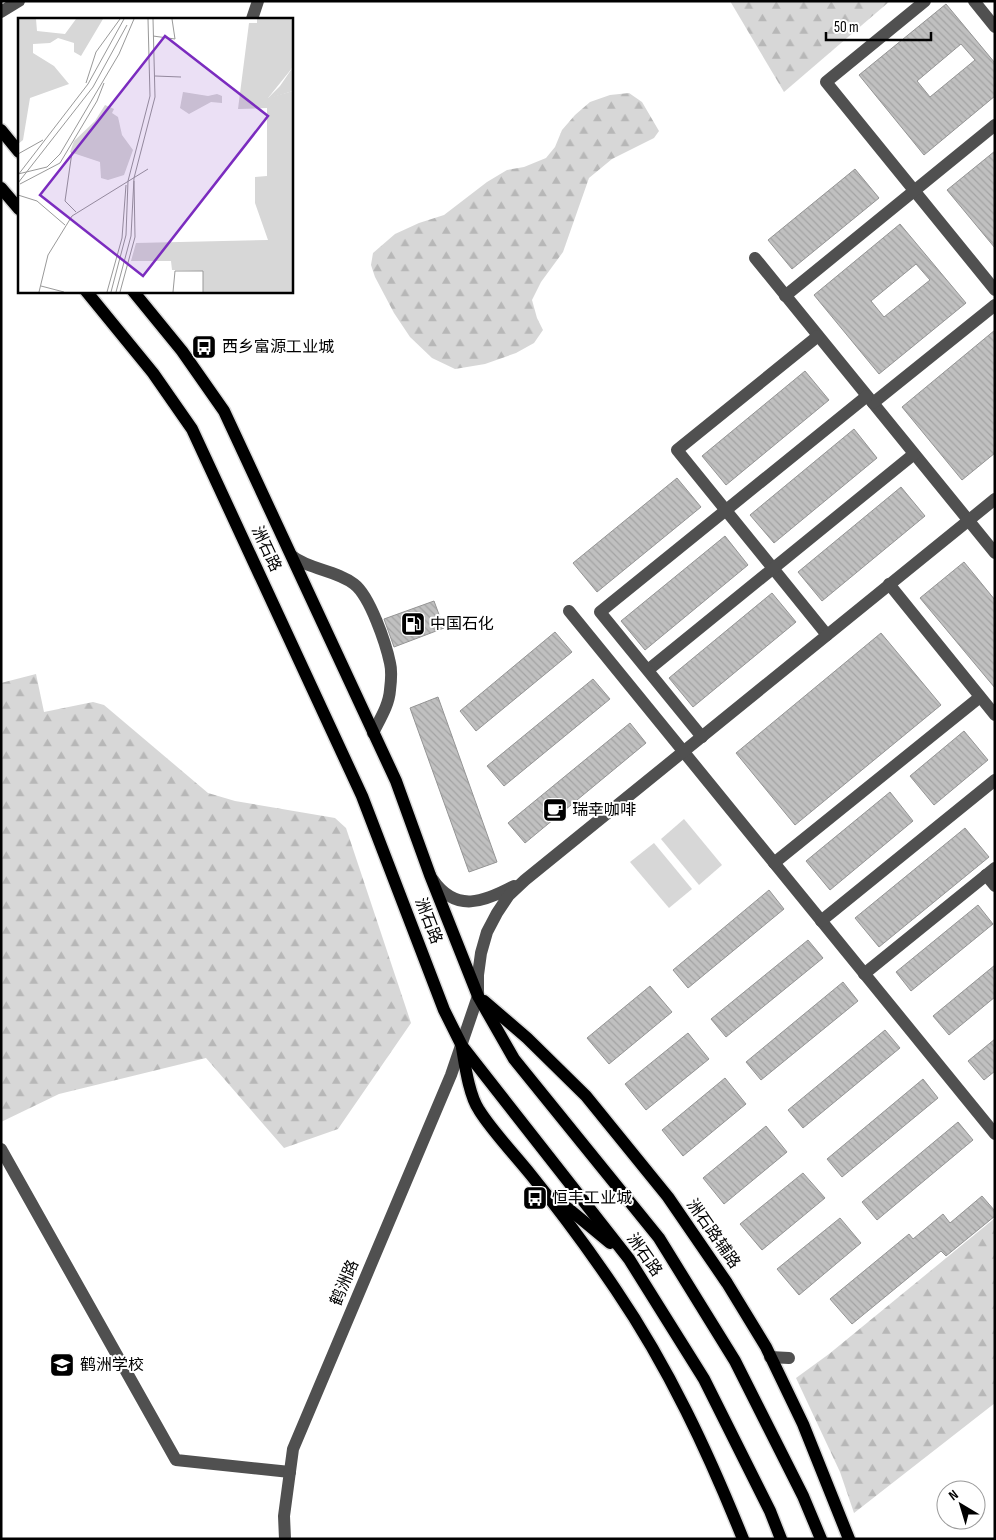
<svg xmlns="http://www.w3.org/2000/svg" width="996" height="1540" viewBox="0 0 996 1540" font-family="'Sofia Sans Condensed','Noto Sans SC',sans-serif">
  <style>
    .forest { fill: url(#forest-firs) }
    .pitch { fill: #d7d7d7 }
    .building { fill: url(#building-back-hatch); stroke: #949494; fill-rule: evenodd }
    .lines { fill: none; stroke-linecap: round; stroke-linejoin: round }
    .major-casing { stroke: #dbdbdb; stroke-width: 15 }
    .minor { stroke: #505050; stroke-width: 12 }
    .major { stroke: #000; stroke-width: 12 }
    .labels { text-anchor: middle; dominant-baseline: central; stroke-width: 4; stroke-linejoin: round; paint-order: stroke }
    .poi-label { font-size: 16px; fill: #000; stroke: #fff; text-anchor: start }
    .street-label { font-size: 16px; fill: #000; stroke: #fff }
    .inset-road { fill: none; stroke: #999; stroke-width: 1 }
    .view { fill: #7b2cbf; fill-opacity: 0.15; stroke: #7b2cbf; stroke-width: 2.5 }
    .inset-edge { fill: none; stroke: #000; stroke-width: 2.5 }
  </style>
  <defs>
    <pattern id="forest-firs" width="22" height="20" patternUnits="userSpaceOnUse" patternTransform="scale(1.25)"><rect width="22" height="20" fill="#d7d7d7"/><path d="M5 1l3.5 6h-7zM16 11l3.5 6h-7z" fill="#b7b7b7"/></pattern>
    <pattern id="building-back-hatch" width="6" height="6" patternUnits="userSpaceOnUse" patternTransform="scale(1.25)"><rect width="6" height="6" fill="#c0c0c0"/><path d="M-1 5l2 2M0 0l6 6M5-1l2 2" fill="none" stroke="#a3a3a3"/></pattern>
  </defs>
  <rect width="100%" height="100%" fill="#fff"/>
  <g class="forest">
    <path d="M730,1h160l-106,91z"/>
    <path d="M629,93l13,9 17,29 -5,7 -42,21 -23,19 -26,74 -22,30 -9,18 5,18 6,12 -9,13 -18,10 -31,11 -30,5 -23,-11 -22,-21 -16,-24 -19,-36 -4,-12 2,-12 22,-19 24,-11 25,-8 43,-33 20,-12 17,-3 22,-9 9,-11 7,-17 13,-15 15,-13 20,-7z"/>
    <path d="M36,674l8,38 49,-10 11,3 104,88 27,8 100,17 11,10 65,195 -73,106 -54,19 -78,-90 -147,36 -58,28v-439z"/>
    <path d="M995,1218v185l-141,110 -14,-41 -44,-94 33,-24z"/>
  </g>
  <g class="pitch">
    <path d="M684,819l38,46 -23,20 -38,-46z"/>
    <path d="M654,843l38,46 -23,19 -39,-46z"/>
  </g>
  <g class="building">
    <path d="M946,4l49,59v33l-71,59 -65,-80zM961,44l14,16 -45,37 -13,-16z"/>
    <path d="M995,151v97l-48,-58z"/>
    <path d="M855,169l24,29 -87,71 -24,-29z"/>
    <path d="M900,224l66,79 -87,71 -65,-79zM916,264l14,16 -46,37 -13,-16z"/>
    <path d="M995,330v123l-33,27 -60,-73z"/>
    <path d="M805,371l24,29 -103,85 -24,-29z"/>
    <path d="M854,429l23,29 -103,85 -24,-28z"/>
    <path d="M677,478l24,29 -104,85 -24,-29z"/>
    <path d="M901,487l24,29 -103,85 -24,-29z"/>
    <path d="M725,536l23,29 -103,85 -24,-29z"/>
    <path d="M964,562l31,38v88l-75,-90z"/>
    <path d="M772,593l24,29 -103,85 -24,-29z"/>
    <path d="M434,601l10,27 -50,19 -10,-28z"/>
    <path d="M555,632l17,20 -96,79 -16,-20z"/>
    <path d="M881,633l60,72 -146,120 -59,-72z"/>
    <path d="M593,679l17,20 -106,87 -17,-20z"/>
    <path d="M438,697l59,165 -28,10 -59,-164z"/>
    <path d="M630,723l16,20 -121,100 -17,-20z"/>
    <path d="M964,731l24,29 -54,45 -24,-29z"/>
    <path d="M890,792l23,29 -83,69 -24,-29z"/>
    <path d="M965,828l24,29 -110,90 -24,-29z"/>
    <path d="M769,890l15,19 -96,79 -15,-18z"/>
    <path d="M978,905l15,19 -82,67 -15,-19z"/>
    <path d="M808,940l15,18 -97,79 -15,-18z"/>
    <path d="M995,965v32l-46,38 -16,-19z"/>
    <path d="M843,982l15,19 -97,79 -15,-18z"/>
    <path d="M650,986l22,26 -63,52 -22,-26z"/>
    <path d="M885,1030l15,18 -97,80 -15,-18z"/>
    <path d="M688,1033l21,26 -63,51 -21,-26z"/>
    <path d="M995,1039v32l-11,9 -16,-19z"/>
    <path d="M725,1078l21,26 -63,52 -21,-26z"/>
    <path d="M923,1079l15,19 -96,79 -15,-18z"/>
    <path d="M958,1122l15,18 -96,80 -15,-18z"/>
    <path d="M766,1126l21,26 -63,52 -21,-26z"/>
    <path d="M803,1173l22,25 -63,52 -22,-26z"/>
    <path d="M982,1196l13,15v5l-49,40 -5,-5 -89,73 -22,-25 79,-65 4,5 30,-25 7,9z"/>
    <path d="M840,1218l21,25 -62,52 -22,-26z"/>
  </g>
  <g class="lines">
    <defs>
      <g id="major">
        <path d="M1,130l18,22"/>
        <path d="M1,188l18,21"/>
        <path d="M86,291l67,82 39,56 170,367 82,214 18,36 167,213 75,120 66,132 11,28"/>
        <path d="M133,291l49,60 42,60 172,370 34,94 48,121 36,63 145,179 76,123 68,135 18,43"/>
        <path d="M484,1001l43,37 59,58 82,101 59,86 39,64 37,77 46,115"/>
        <path d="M462,1048c3,17 7,47 17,62 13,21 36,45 52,65 30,37 58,75 85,115 53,78 92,162 127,249"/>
        <path d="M558,1200l52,43"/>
      </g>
    </defs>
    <use href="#major" class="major-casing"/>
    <g class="minor">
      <path d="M925,1l-99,81 169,208"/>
      <path d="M974,1l21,26"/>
      <path d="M1,12l18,-11"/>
      <path d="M252,19l6,-18"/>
      <path d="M755,258l240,295"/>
      <path d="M785,296l210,-171"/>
      <path d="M818,336l-141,114 150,185"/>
      <path d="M873,403l122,-98"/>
      <path d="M292,556c18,14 44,14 62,28 16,12 32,60 36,79 2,8 1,19 0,27 -1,15 -10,29 -17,43"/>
      <path d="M889,584l106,131"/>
      <path d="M569,611l426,523"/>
      <path d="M648,670l266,-216"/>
      <path d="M702,737l-102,-125 267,-216"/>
      <path d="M774,863l206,-166"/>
      <path d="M986,875l9,11"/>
      <path d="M433,880c23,33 51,22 81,6"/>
      <path d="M821,921l174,-141"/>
      <path d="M864,974l131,-106"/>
      <path d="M1,1149l175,311 114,12"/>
      <path d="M770,1357l19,1"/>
      <path d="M285,1539l-1,-23 9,-67 158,-374 27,-79v-21l3,-22 6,-21 10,-19 12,-18 16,-15 470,-381"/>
    </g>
    <use href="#major" class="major"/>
  </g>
  <defs>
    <symbol id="bus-square" viewBox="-11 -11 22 22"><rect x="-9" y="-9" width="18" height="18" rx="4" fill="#000" stroke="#fff"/><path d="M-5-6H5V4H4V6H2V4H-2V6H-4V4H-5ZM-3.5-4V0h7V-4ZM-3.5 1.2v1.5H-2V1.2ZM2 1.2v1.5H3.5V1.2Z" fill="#fff"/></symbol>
    <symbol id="fuel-square" viewBox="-11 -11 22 22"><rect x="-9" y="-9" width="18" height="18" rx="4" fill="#000" stroke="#fff"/><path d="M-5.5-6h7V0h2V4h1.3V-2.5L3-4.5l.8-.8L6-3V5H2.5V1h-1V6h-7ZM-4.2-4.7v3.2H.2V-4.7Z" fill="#fff"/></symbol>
    <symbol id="cafe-square" viewBox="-11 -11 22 22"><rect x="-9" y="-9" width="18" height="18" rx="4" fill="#000" stroke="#fff"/><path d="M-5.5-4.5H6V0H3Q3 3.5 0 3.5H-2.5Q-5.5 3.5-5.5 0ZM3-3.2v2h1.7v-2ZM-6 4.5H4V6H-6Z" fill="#fff"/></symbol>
    <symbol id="school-square" viewBox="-11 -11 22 22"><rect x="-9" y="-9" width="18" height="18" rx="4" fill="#000" stroke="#fff"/><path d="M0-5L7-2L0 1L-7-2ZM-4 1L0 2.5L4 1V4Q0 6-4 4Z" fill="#fff"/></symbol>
  </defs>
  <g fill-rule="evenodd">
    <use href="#bus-square" x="190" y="333" width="28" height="28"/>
    <use href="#fuel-square" x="399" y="610" width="28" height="28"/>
    <use href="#cafe-square" x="541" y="796" width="28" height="28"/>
    <use href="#bus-square" x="521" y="1184" width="28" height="28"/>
    <use href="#school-square" x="48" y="1351" width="28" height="28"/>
  </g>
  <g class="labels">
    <g class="poi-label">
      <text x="222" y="347">西乡富源工业城</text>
      <text x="430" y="624">中国石化</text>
      <text x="572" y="810">瑞幸咖啡</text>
      <text x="552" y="1198">恒丰工业城</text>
      <text x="80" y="1365">鹤洲学校</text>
    </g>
    <g class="street-label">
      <text transform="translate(266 549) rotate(65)">洲石路</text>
      <text transform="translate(428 921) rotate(69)">洲石路</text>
      <text transform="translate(713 1234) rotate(55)">洲石路辅路</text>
      <text transform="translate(644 1255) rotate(55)">洲石路</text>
      <text transform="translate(345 1283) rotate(-67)">鹤洲路</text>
    </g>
  </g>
  <g transform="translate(18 18)">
    <rect width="275" height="275" fill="#fff"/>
    <path d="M275,49v24l-26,8 13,-13z" fill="#d7d7d7"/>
    <path d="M0,1h18l1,12 28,3 11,-15h27l-22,37 -7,-4v-9l-16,-5 -8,5 -17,1v9l21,13 15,18 -39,14 -7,42 -5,4zM239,1h34l2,3v45l-25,31 25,-7v201h-90v-21l-31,-1 -1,-9h-40l5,-18 132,-3 -13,-37v-26l12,-1v-68l-29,1 11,-86h8zM165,74l25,4 9,-2 5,2v7l-11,-1 -22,12 -9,-6zM87,87l9,4 -2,4 6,4 4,18 11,15 -9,25 -16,5 -7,-2 -1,-16 -30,-10 4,-11 21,-20z" fill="#d7d7d7"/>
    <path class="inset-road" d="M135,18l22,3 -3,-20M137,58l26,1M68,65l10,-31 24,-33M54,134l-7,49 11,11M0,136l25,-14M0,156l29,-7 13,-13 59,-100 15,-35M0,157l70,-91 36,-65M0,165l75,-96 34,-62M2,166l40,-21 37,-62 7,-18M0,177l19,6 28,24M23,268l23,6M21,274l9,-37 24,-39 76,-47M89,274l15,-54 4,-53M93,274l15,-57 2,-54 22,-85 -2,-77M98,274l15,-56 3,-58 21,-81 -2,-78M102,274l15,-55 -1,-56M155,274l2,-21h28v21"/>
    <path class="view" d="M147,18l103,80 -125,160 -103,-81z"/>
    <rect width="275" height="275" class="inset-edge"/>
  </g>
  <rect width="996" height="1540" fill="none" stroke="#000000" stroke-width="5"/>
  <g transform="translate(961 1505) rotate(322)"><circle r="24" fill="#ffffff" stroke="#999999"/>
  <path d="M0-4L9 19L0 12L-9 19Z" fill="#000000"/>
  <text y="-8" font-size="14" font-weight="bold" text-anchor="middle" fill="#000000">N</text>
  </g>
  <path d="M826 32v8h105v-8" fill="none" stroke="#000000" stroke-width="2.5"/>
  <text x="834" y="32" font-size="15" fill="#000000" stroke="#ffffff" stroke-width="4" paint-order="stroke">50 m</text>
</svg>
